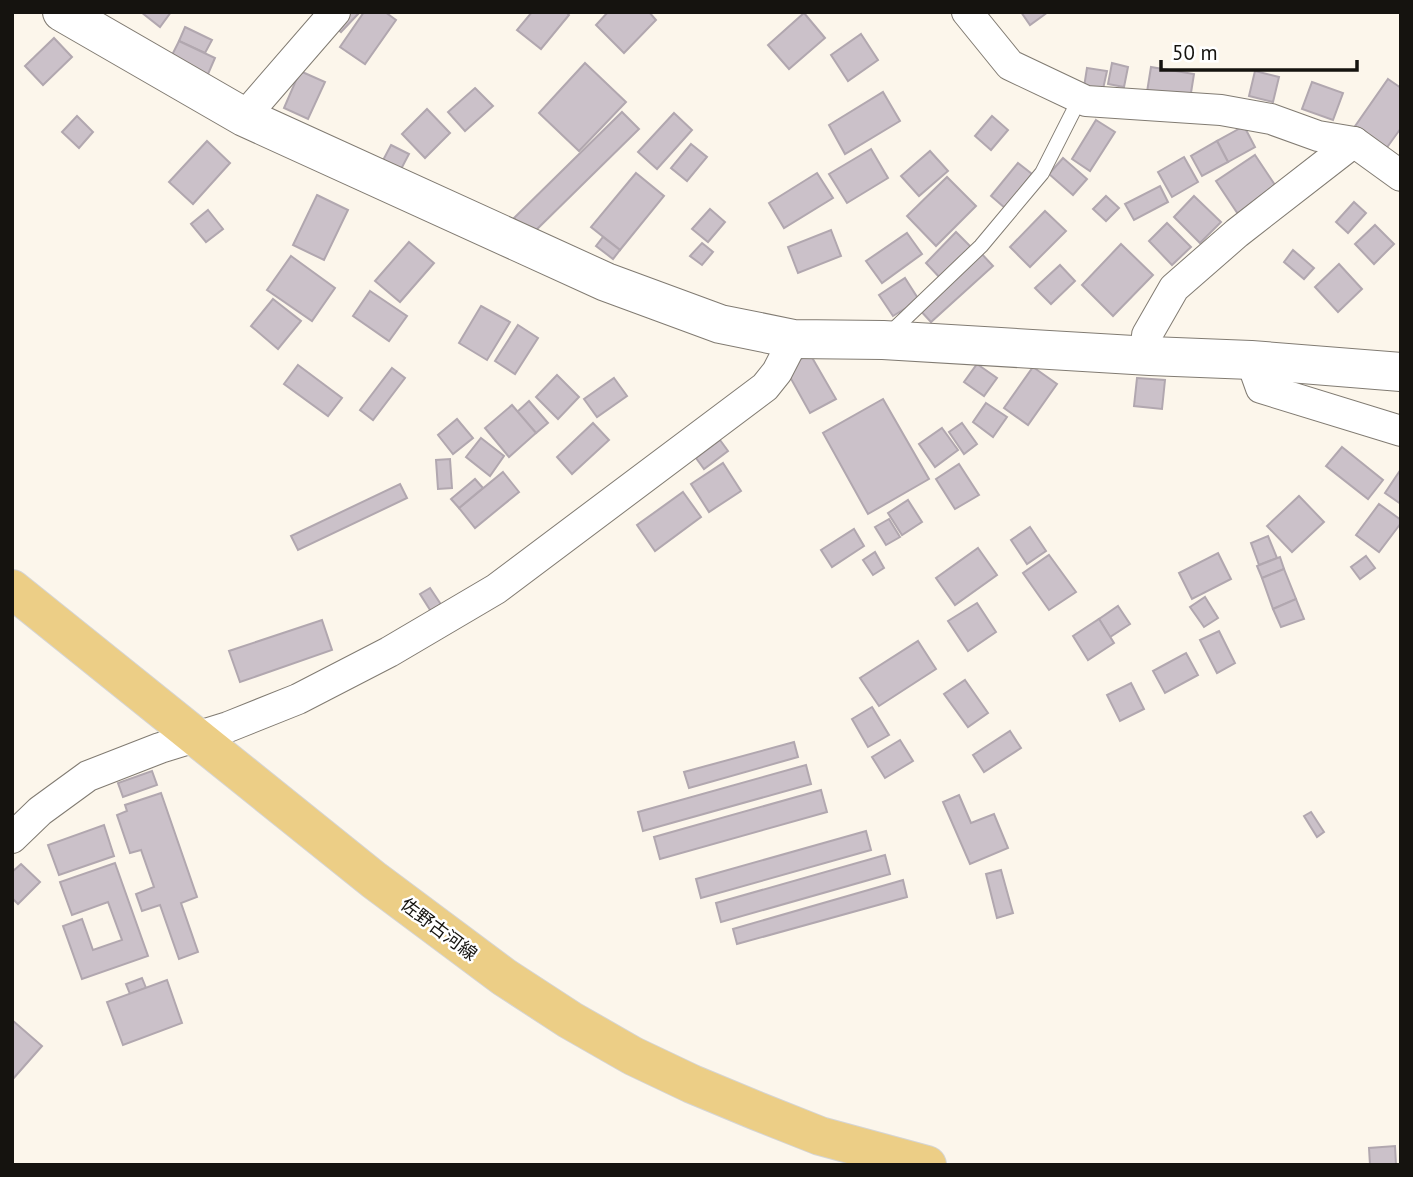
<svg xmlns="http://www.w3.org/2000/svg" width="1413" height="1177" viewBox="0 0 1413 1177" font-family="'PT Sans','Noto Sans JP',sans-serif">
  <style>
    .building { fill: #cbc1c9; stroke: #b1a7af; stroke-width: 2 }
    .lines { fill: none; stroke-linecap: round; stroke-linejoin: round }
    .lane-casing { stroke: #817b72; stroke-width: 16 }
    .street-casing { stroke: #817b72; stroke-width: 32 }
    .secondary-casing { stroke: #817b72; stroke-width: 40 }
    .primary-casing { stroke: #d5d5d4; stroke-width: 40 }
    .lane { stroke: #fff; stroke-width: 14 }
    .street { stroke: #fff; stroke-width: 30 }
    .secondary { stroke: #fff; stroke-width: 38 }
    .primary { stroke: #ecce86; stroke-width: 38 }
    .labels { text-anchor: middle; dominant-baseline: central; stroke-width: 5; stroke-linejoin: round; paint-order: stroke }
    .street-label { font-size: 18px; fill: #15130f; stroke: #fff }
  </style>
  <rect width="100%" height="100%" fill="#fcf6eb"/>
  <g class="building">
    <path d="M141,12h30l-11,15z"/>
    <path d="M341,12h19l-19,20 -10,-9z"/>
    <path d="M364,12h21l11,8 -31,44 -25,-17z"/>
    <path d="M532,12h34l3,3 -28,34 -24,-19z"/>
    <path d="M608,12h41l7,8 -32,33 -28,-28z"/>
    <path d="M1021,12h27l-18,13z"/>
    <path d="M804,13l21,25 -36,31 -21,-24z"/>
    <path d="M185,27l27,13 -7,13 -26,-12z"/>
    <path d="M861,34l17,26 -30,21 -17,-26z"/>
    <path d="M54,38l18,19 -29,28 -18,-19z"/>
    <path d="M179,41l36,17 -10,23 -37,-18z"/>
    <path d="M585,63l41,39 -47,49 -40,-38z"/>
    <path d="M1112,63l16,4 -4,20 -16,-3z"/>
    <path d="M1151,67l43,7 -4,25 -43,-7z"/>
    <path d="M1087,68l20,3 -4,18 -19,-2z"/>
    <path d="M300,71l25,11 -17,37 -24,-11z"/>
    <path d="M1255,71l24,6 -6,25 -24,-6z"/>
    <path d="M1388,79l13,9v40l-18,25 -32,-21z"/>
    <path d="M1312,82l31,11 -10,27 -31,-11z"/>
    <path d="M475,88l18,18 -28,25 -17,-19z"/>
    <path d="M883,92l17,29 -55,33 -16,-29z"/>
    <path d="M427,109l23,24 -25,25 -23,-24z"/>
    <path d="M622,112l17,17 -108,106 -17,-17z"/>
    <path d="M674,113l18,17 -35,39 -19,-17z"/>
    <path d="M77,116l16,16 -14,16 -17,-16z"/>
    <path d="M992,116l16,14 -17,20 -16,-14z"/>
    <path d="M1096,120l19,12 -25,39 -18,-12z"/>
    <path d="M1244,126l11,21 -27,15 -11,-21z"/>
    <path d="M207,141l23,22 -37,41 -24,-22z"/>
    <path d="M1217,141l11,21 -26,14 -11,-20z"/>
    <path d="M691,144l16,13 -20,24 -16,-13z"/>
    <path d="M391,145l18,9 -10,19 -18,-9z"/>
    <path d="M871,149l17,29 -41,25 -18,-29z"/>
    <path d="M930,151l18,20 -29,25 -18,-20z"/>
    <path d="M1255,155l22,33 -39,26 -22,-33z"/>
    <path d="M1184,157l14,25 -26,15 -14,-25z"/>
    <path d="M1063,158l24,21 -14,16 -24,-21z"/>
    <path d="M1018,163l14,11 -27,34 -14,-12z"/>
    <path d="M636,173l28,23 -44,54 -29,-23z"/>
    <path d="M817,173l16,25 -49,30 -15,-25z"/>
    <path d="M947,177l29,29 -40,40 -29,-30z"/>
    <path d="M1160,186l8,16 -34,18 -9,-16z"/>
    <path d="M317,195l31,15 -24,50 -31,-15z"/>
    <path d="M1106,196l13,12 -13,13 -13,-12z"/>
    <path d="M1194,196l27,26 -21,21 -26,-26z"/>
    <path d="M1354,202l12,11 -18,20 -12,-11z"/>
    <path d="M710,209l15,13 -17,20 -16,-13z"/>
    <path d="M208,210l15,19 -17,13 -15,-18z"/>
    <path d="M1045,211l21,20 -36,36 -20,-20z"/>
    <path d="M1167,223l24,24 -19,18 -23,-24z"/>
    <path d="M1375,225l19,19 -20,20 -19,-20z"/>
    <path d="M831,230l10,26 -43,17 -10,-26z"/>
    <path d="M956,232l17,17 -31,31 -16,-17z"/>
    <path d="M907,233l15,21 -40,29 -16,-22z"/>
    <path d="M603,237l17,13 -7,9 -17,-13z"/>
    <path d="M409,242l25,21 -34,39 -25,-21z"/>
    <path d="M702,243l11,9 -11,13 -12,-9z"/>
    <path d="M1121,244l32,31 -40,41 -31,-31z"/>
    <path d="M1293,250l21,18 -10,11 -20,-17z"/>
    <path d="M980,252l13,14 -62,56 -13,-14z"/>
    <path d="M291,256l44,32 -23,33 -45,-31z"/>
    <path d="M1339,264l23,25 -24,23 -23,-25z"/>
    <path d="M1060,265l15,16 -24,23 -16,-16z"/>
    <path d="M905,278l14,22 -26,16 -14,-21z"/>
    <path d="M370,291l37,25 -18,25 -36,-25z"/>
    <path d="M273,299l28,22 -23,28 -27,-23z"/>
    <path d="M481,306l29,16 -23,38 -28,-17z"/>
    <path d="M518,325l20,13 -23,36 -20,-13z"/>
    <path d="M810,354l26,45 -26,14 -25,-45z"/>
    <path d="M977,364l20,14 -13,18 -20,-14z"/>
    <path d="M298,365l44,33 -14,18 -44,-32z"/>
    <path d="M1033,367l24,17 -29,41 -24,-17z"/>
    <path d="M392,368l13,10 -32,42 -13,-10z"/>
    <path d="M557,375l22,22 -21,22 -22,-22z"/>
    <path d="M614,378l13,18 -30,21 -13,-18z"/>
    <path d="M1137,378l28,2 -3,29 -28,-3z"/>
    <path d="M883,399l46,80 -61,35 -45,-81z"/>
    <path d="M529,401l19,22 -12,10 -19,-21z"/>
    <path d="M986,403l21,14 -14,20 -20,-15z"/>
    <path d="M512,405l24,28 -27,24 -24,-29z"/>
    <path d="M457,419l16,19 -20,16 -15,-19z"/>
    <path d="M593,423l16,17 -37,34 -15,-17z"/>
    <path d="M962,423l15,21 -13,10 -15,-22z"/>
    <path d="M942,428l16,22 -23,17 -16,-23z"/>
    <path d="M481,438l23,18 -14,20 -24,-19z"/>
    <path d="M720,440l8,11 -24,18 -8,-11z"/>
    <path d="M1342,447l41,33 -15,19 -42,-33z"/>
    <path d="M450,459l2,29 -14,1 -2,-29z"/>
    <path d="M723,463l18,28 -32,21 -18,-28z"/>
    <path d="M959,464l20,31 -24,14 -19,-30z"/>
    <path d="M1401,469v35l-16,-11z"/>
    <path d="M503,472l16,20 -44,36 -16,-20z"/>
    <path d="M475,479l8,9 -24,20 -8,-9z"/>
    <path d="M400,484l7,14 -109,52 -7,-14z"/>
    <path d="M683,492l18,25 -46,34 -18,-26z"/>
    <path d="M1299,496l25,26 -32,30 -25,-26z"/>
    <path d="M908,500l14,22 -20,13 -14,-22z"/>
    <path d="M1379,504l22,16v3l-22,29 -23,-17z"/>
    <path d="M889,519l11,18 -14,8 -11,-18z"/>
    <path d="M1030,527l16,24 -19,13 -16,-24z"/>
    <path d="M854,529l10,17 -32,21 -11,-17z"/>
    <path d="M1268,536l9,22 -18,7 -8,-22z"/>
    <path d="M978,548l19,27 -42,30 -19,-27z"/>
    <path d="M875,552l9,16 -11,7 -10,-15z"/>
    <path d="M1218,553l13,26 -39,20 -13,-26z"/>
    <path d="M1049,555l27,37 -27,18 -26,-37z"/>
    <path d="M1366,556l9,12 -15,11 -9,-12z"/>
    <path d="M1280,557l4,12 -22,9 -5,-12z"/>
    <path d="M1284,569l12,30 -23,10 -11,-31z"/>
    <path d="M430,588l12,18 -10,7 -12,-19z"/>
    <path d="M1205,597l13,21 -14,9 -14,-20z"/>
    <path d="M1296,599l8,20 -23,8 -8,-18z"/>
    <path d="M977,603l19,29 -28,19 -20,-30z"/>
    <path d="M1118,606l12,18 -20,13 -11,-18z"/>
    <path d="M1099,619l15,24 -26,17 -15,-24z"/>
    <path d="M322,620l10,30 -92,32 -11,-31z"/>
    <path d="M1219,631l16,32 -18,10 -17,-33z"/>
    <path d="M918,641l18,28 -57,37 -19,-28z"/>
    <path d="M1186,653l12,22 -33,18 -12,-22z"/>
    <path d="M965,680l23,33 -20,14 -24,-33z"/>
    <path d="M1131,683l13,26 -24,12 -13,-26z"/>
    <path d="M872,707l17,28 -21,12 -16,-28z"/>
    <path d="M1010,731l11,17 -37,24 -11,-17z"/>
    <path d="M900,740l13,21 -28,17 -13,-21z"/>
    <path d="M794,742l4,15 -109,31 -5,-16z"/>
    <path d="M806,765l5,19 -168,47 -5,-19z"/>
    <path d="M152,771l5,14 -34,12 -5,-14z"/>
    <path d="M821,790l6,22 -167,47 -6,-22z"/>
    <path d="M161,793l36,104 -16,6 17,49 -19,7 -19,-54 -18,6 -6,-17 18,-7 -13,-37 -11,3 -13,-38 10,-4 -2,-6z"/>
    <path d="M959,795l12,28 23,-9 14,34 -38,16 -27,-62z"/>
    <path d="M1311,812l13,20 -7,5 -13,-21z"/>
    <path d="M104,825l10,31 -55,19 -11,-30z"/>
    <path d="M866,831l5,19 -170,48 -5,-19z"/>
    <path d="M885,855l5,19 -169,48 -5,-19z"/>
    <path d="M115,863l33,93 -66,23 -19,-53 19,-7 11,31 29,-10 -14,-38 -36,13 -12,-33z"/>
    <path d="M21,864l19,18 -22,22 -6,-6v-26z"/>
    <path d="M1001,870l12,43 -16,5 -11,-44z"/>
    <path d="M903,880l4,17 -170,47 -4,-15z"/>
    <path d="M142,978l4,10 -16,6 -4,-10z"/>
    <path d="M167,980l15,43 -59,22 -16,-43z"/>
    <path d="M12,1020l30,26 -30,34z"/>
    <path d="M1395,1146l1,19h-26l-1,-17z"/>
  </g>
  <g class="lines">
    <defs>
      <path id="lane" d="M889,334l92,-88 61,-73 38,-75"/>
      <g id="street">
        <path d="M967,12l43,53 76,36 135,9 50,9 47,17 36,6 47,34"/>
        <path d="M244,117l91,-105"/>
        <path d="M1150,356l-3,-21 27,-47 63,-55 117,-91"/>
        <path d="M1251,360l10,28 140,43"/>
        <path d="M12,838l28,-27 48,-35 72,-28 68,-21 70,-28 91,-47 107,-63 269,-202 12,-15 17,-33"/>
      </g>
      <path id="secondary" d="M62,12l182,105 362,165 114,42 74,15 89,1 267,16 101,4 150,12"/>
      <path id="primary" d="M12,589l362,291 130,97 66,43 63,36 59,28 65,27 63,25 107,29"/>
    </defs>
    <use href="#lane" class="lane-casing"/>
    <use href="#street" class="street-casing"/>
    <use href="#secondary" class="secondary-casing"/>
    <use href="#primary" class="primary-casing"/>
    <use href="#lane" class="lane"/>
    <use href="#street" class="street"/>
    <use href="#secondary" class="secondary"/>
    <use href="#primary" class="primary"/>
  </g>
  <g class="labels">
    <g class="street-label">
      <text transform="translate(439 929) rotate(37)">佐野古河線</text>
    </g>
  </g>
  <rect width="1413" height="1177" fill="none" stroke="#15130f" stroke-width="28"/>
  <path d="M1161 60v10h196v-10" fill="none" stroke="#15130f" stroke-width="3.5"/>
  <text x="1172" y="60" font-size="21" fill="#15130f" stroke="#ffffff" stroke-width="5" paint-order="stroke">50 m</text>
</svg>
